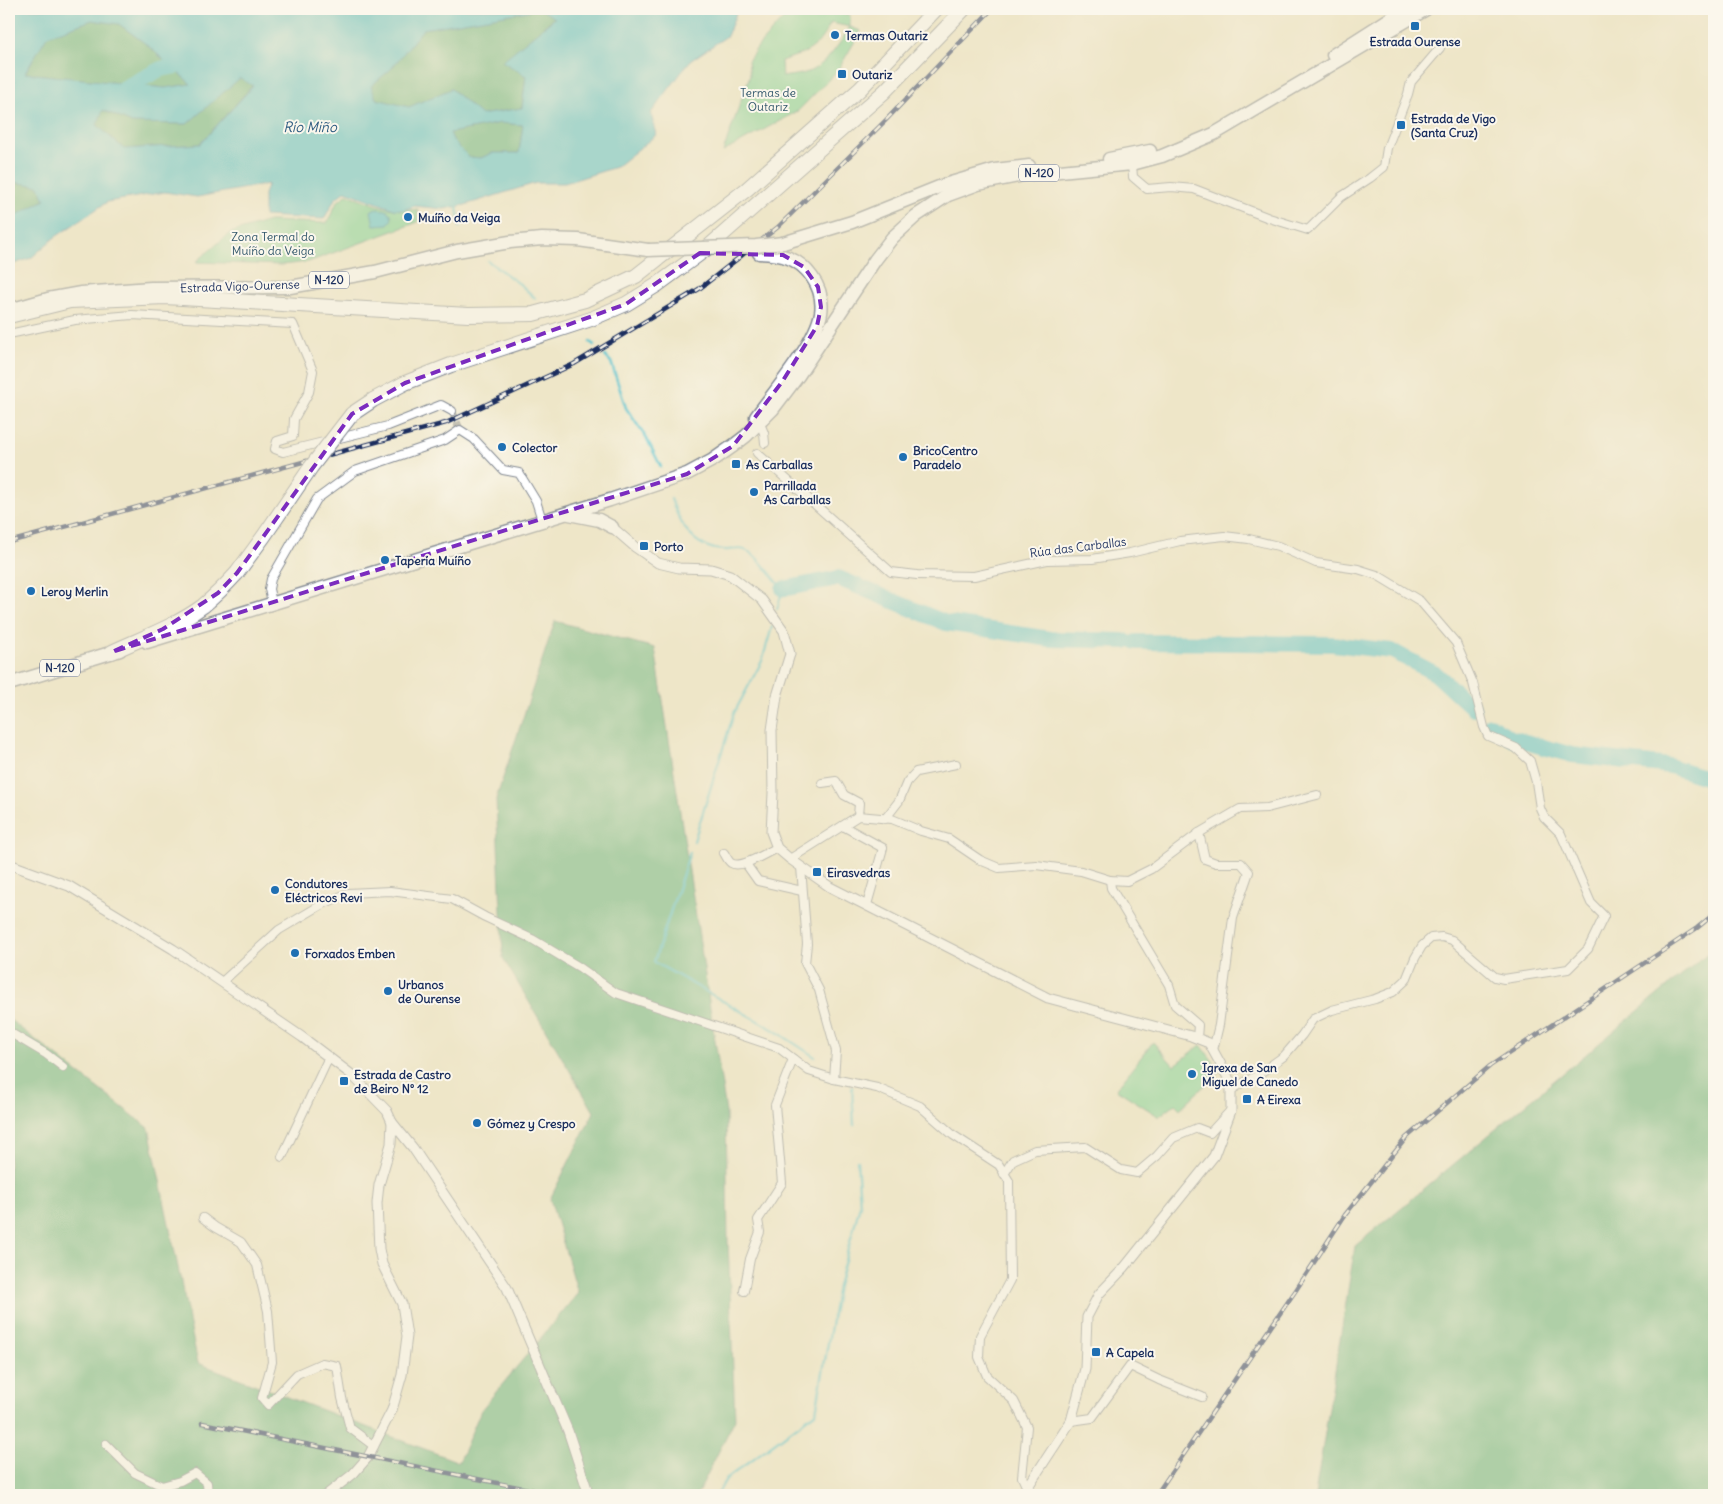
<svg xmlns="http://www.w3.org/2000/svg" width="1723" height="1504" viewBox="0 0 1723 1504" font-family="Delius,sans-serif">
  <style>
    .green { fill: #7ad296; stroke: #4a807a; fill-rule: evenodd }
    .forest { fill: #63b47f; stroke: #3f726e }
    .water { fill: #56c3ce; stroke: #387996; fill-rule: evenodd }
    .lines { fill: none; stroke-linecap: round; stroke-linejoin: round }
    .stream { stroke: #56c3ce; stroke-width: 2.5 }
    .river { stroke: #56c3ce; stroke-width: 16 }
    .minor-tunnel { stroke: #c4c1b3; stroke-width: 8; stroke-dasharray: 8 4; stroke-linecap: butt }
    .minor-casing { stroke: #848a93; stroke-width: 10 }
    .tertiary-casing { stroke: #848a93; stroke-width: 11 }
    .trunk-casing { stroke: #848a93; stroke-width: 15 }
    .motorway-casing { stroke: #848a93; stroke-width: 16 }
    .minor { stroke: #fff; stroke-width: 8 }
    .tertiary { stroke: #fff; stroke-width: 9 }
    .trunk { stroke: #fff; stroke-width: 12 }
    .motorway { stroke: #fff; stroke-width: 14 }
    .rail-casing { stroke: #1b2f5e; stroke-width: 4.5 }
    .rail { stroke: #fbf7ec; stroke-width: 2.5; stroke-dasharray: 8; stroke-linecap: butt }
    .trunk-bridge-casing { stroke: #848a93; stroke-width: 15; stroke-linecap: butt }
    .motorway-bridge-casing { stroke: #848a93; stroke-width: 16; stroke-linecap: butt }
    .trunk-bridge { stroke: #fff; stroke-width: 12 }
    .motorway-bridge { stroke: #fff; stroke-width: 14 }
    .marked { fill: none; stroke: #7b2cbf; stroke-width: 4; stroke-dasharray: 10 6; stroke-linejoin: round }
    .poi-dot { fill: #1f6fb2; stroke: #fbf7ec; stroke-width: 2 }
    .labels { text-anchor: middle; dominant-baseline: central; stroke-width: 4; stroke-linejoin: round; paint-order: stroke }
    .shield { fill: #fbf7ec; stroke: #5e6b89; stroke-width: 1 }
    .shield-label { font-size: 11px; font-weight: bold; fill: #1b2f5e }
    .poi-label { font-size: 12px; font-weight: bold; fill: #1b2f5e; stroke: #fbf7ec; text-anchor: start }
    .park-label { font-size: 12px; fill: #33586c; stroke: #fbf7ec }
    .street-label { font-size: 12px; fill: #1b2f5e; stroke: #fbf7ec }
    .water-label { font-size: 14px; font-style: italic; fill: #2d5b80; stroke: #fbf7ec }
  </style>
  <rect width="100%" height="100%" fill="#fbf7ec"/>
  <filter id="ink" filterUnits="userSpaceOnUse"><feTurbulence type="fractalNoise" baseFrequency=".02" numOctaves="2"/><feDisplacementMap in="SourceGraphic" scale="10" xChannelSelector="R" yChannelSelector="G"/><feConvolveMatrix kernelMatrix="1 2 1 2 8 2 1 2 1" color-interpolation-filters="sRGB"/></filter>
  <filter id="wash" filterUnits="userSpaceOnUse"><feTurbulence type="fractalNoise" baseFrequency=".0096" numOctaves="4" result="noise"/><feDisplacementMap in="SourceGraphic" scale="20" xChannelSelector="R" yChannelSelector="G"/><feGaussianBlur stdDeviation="1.12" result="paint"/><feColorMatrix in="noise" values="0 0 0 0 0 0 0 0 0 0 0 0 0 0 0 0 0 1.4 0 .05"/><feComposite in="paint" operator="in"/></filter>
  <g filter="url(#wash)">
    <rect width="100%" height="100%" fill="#eee6c8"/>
    <g class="green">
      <path d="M805,9h29l1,3 15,3v12l11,4 -23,39 -40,41 -75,41 27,-77 -2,-14 11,-16 24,-26zM831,23l19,4c-12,19 -25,41 -48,47 -7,1 -14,2 -20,3l-1,-16c30,-10 34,-10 50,-38z"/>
      <path d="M347,194c25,9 44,19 71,15v13l-110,40 -27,3 -85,-3 34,-29 39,-12 58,2 10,-21z"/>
      <path d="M1153,1042l21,24 27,-21 19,26 -40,38 -5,-5 -17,13 -3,-3 -39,-25z"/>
    </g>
    <g class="forest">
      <path d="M540,9l15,8 -52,44 23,15 -4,32 -41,7 -30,-26 -42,18 -33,-8 -5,-13 20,-17 32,-40z"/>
      <path d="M92,20l27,4 27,20 45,40 -26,4 -141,-15 23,-37z"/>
      <path d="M240,77l13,8 -53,59 -76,5 -27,-24 5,-15 30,13 55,1z"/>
      <path d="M500,123l23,2 -4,28h-27l-11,5 -12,-1 -15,-15 -4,-9z"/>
      <path d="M13,182l26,4 6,14 -36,19v-34z"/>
      <path d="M555,621l100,27 71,464 2,129 7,178 -38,76h-688v-476l140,109 49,235 261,99 22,-52 97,-117 -28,-94 44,-87 -91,-154 -7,-159z"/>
      <path d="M1714,948v547h-399l40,-249z"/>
    </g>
    <g class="water">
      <path d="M9,9h729l-11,27 -37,25 -39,52 5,22 -40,32 -51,16h-29l-71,22 -21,4 -29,-3 -12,4 -9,-1 -49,-18 -10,8 -11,20 -60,-3v-22l4,-10 -71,13 -32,-5 -58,10 -53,36 -23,20 -22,8v-47l36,-19 -6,-14 -26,-4 -4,3zM540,9l15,9 -53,43 24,15 -4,32 -41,7 -30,-26 -42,18 -33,-8 -5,-13 20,-17 32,-40zM92,20l27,4 27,20 45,40 -26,4 -140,-15 22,-37zM240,78l13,8 -53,58 -76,5 -27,-24 6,-15 29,13 55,1zM500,123l23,2 -4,28h-27l-11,5 -12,-1 -15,-15 -4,-9z"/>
      <path d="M374,209l12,1 5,4 1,5 -4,5 -14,1 -3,-14z"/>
    </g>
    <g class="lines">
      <g class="stream">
        <path d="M457,207l3,20"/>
        <path d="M488,261l33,24 14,13"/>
        <path d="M590,342l4,3"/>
        <path d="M605,356l6,6 15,46 21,31 14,28"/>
        <path d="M671,499c9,25 21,49 52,51 10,1 15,-4 26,2 9,4 26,28 34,37l-6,20"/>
        <path d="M694,841l40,-128 28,-52 10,-34"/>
        <path d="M690,852l-36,110 120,68 41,27"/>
        <path d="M852,1087l2,38"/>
        <path d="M717,1495l9,-16 90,-67 22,-126 22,-81 -3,-45"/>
      </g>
      <g class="river">
        <path d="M111,95l50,-26 31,-6"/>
        <path d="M783,589l55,-11 108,45 104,16 75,2"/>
        <path d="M1136,642l197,2 59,7 44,23 37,34"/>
        <path d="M1490,725l21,13 61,17 98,11 44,14"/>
      </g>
    </g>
  </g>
  <g filter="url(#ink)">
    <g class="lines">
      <path class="minor-tunnel" d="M452,411l8,19"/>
      <defs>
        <g id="minor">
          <path d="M1132,164l1,13 14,12 24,-2 23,2 75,29 39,12 33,-33 29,-19 14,-11 3,-19 21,-54 3,-12 29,-34"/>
          <path d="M9,334l66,-14 57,-5 161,9 20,47 -4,21 -15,27 -1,17 -16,5 -2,8 8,3 105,-26 53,-21 11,6"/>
          <path d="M759,421l5,12 1,10"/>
          <path d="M757,453l134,119 26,3 57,1 73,-16 45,-1 38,-6 50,-12 44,-5 25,3 29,7 38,17 42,6 19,6 43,26 36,42 17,40 11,44 4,9 28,12 14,13 6,21 4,26 4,9 17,17 30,69 13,13 -16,33 -20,20 -64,10 -9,-2 -43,-37 -10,-3 -11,1 -9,8 -7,12 -9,22 -13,12 -18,7 -43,11 -19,9 -11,16 -18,21 -28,20 -25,14"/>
          <path d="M272,603l-3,-14 2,-10 46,-80 38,-28 90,-31 15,-10 14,9 29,31 16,3 17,28 6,19"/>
          <path d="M822,783l14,-2 8,14 15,8 -1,13"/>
          <path d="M885,819l14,-18 8,-19 9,-10 40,-8"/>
          <path d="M843,826l40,22 -16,57"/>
          <path d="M1199,833l6,26 11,4h25l8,9 -16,46 -14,107 -6,25"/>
          <path d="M724,853c2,3 4,8 7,10 10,7 36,-11 46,-15"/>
          <path d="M790,859l68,-43 34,3 29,12 28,8 31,21 19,8 37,-3 45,6 29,9 17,1 24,-12 48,-36 41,-24 27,-1 50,-13"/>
          <path d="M746,864l12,17 44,10"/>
          <path d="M801,867l6,77 -2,19 14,27 17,61 -2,28"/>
          <path d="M1110,880l1,8 58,97 6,20 23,20 -1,13"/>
          <path d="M222,982l57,-52 42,-25 27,-12 42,-2 62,8 33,18 47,22 47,28 37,26 163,55 30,23 25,8 43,9 43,18 33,29 46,30 10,16 1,99 -30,56 -1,21 8,19 27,25 13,26 -5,50 5,11"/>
          <path d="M9,1032l37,22 17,13"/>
          <path d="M282,1157l47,-100"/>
          <path d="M1004,1174l9,-14 22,-10 50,-3 36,23 16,3 20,-17 16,-18 24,-10 13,5 20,-22"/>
          <path d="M203,1218l12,9 26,15 16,23 11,46 4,51 -10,36 6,7 29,-31 25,-11 15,3 5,32 8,30 24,18"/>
          <path d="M744,1291l6,-32 10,-27 -2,-12 24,-37 -7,-78 18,-46"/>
          <path d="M1071,1421l21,-3 38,-52 29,14 43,17"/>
          <path d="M106,1444l29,29 27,13 18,-5 15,-8 12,10 1,12"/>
        </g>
        <g id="tertiary">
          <path d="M612,527l23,20 23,16 21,5 32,1 19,6 32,25 22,31 6,23 -13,42 -5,34 1,63 -2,39 6,16 13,11 40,28 218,111 143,38 18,7 22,40v28l-17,45 -90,112 -25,26 -12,23 -2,52 -14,52 -44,67 -2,7"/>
          <path d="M9,864l60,22 104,63 129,88 50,38 35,36 5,11 21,26 94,140 61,143 21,64"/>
          <path d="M326,1495l27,-21 15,-17 24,-47 10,-35 5,-39 -5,-32 -20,-40 -3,-15 -2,-46 2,-18 12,-41 1,-22"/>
        </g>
        <g id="trunk">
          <path d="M1333,55l72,-46"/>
          <path d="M1109,159l41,-8"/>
          <path d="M783,243l69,-21 92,-37 51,-15 34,-4"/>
          <path d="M13,309l35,-10 33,-6 70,-5 139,-1 85,-15 82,-21 53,-9 32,-3 36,1 70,10"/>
          <path d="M756,417c18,-25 60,-74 65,-104 2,-13 -2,-26 -9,-36 -14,-20 -31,-23 -53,-24"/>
          <path d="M569,514l30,6 13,7"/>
          <path d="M147,642l463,-142 77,-26 26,-14 20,-14 13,-10 27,-27 25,-33 77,-116 17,-22 24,-22 32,-21 30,-11 51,-10 103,-10 30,-8 52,-22 212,-125"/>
          <path d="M9,684l111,-34"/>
        </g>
        <g id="motorway">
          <path d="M9,316l61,-15 95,-4 303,18 65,-1 52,-14 51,-24 111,-87 113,-100 76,-80"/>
          <path d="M352,414l21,-14 32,-17 46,-18 140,-46 35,-15 31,-19 49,-36 178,-157 80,-83"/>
          <path d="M112,652c30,-14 64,-26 91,-46 12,-10 23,-21 34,-33"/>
        </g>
      </defs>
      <use href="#minor" class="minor-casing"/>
      <use href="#tertiary" class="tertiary-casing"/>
      <use href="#trunk" class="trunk-casing"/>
      <use href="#motorway" class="motorway-casing"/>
      <use href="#minor" class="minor"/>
      <use href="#tertiary" class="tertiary"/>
      <use href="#trunk" class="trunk"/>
      <use href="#motorway" class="motorway"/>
      <defs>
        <g id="rail">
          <path d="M9,542l437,-119 128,-59 125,-75 79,-62 108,-107 106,-111"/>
          <path d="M202,1423l355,72"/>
          <path d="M1156,1495l140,-205 49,-75 61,-77 84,-72 207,-138 17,-14"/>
        </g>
      </defs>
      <use href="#rail" class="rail-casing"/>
      <use href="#rail" class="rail"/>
      <defs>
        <path id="trunk-bridge" d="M648,250l108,-4 27,-3"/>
        <path id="motorway-bridge" d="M237,573l27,-37 47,-69 41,-53"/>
      </defs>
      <use href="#trunk-bridge" class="trunk-bridge-casing"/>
      <use href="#motorway-bridge" class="motorway-bridge-casing"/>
      <use href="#trunk-bridge" class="trunk-bridge"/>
      <use href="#motorway-bridge" class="motorway-bridge"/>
    </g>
  </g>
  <path d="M0 0H1723V1504H0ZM700,253l83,2 21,12 14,20 3,20 -4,19 -35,56 -49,64 -46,28 -575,178 51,-23 55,-36 19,-20 115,-159 53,-31 221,-79z" fill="#eee6c8" fill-opacity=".55" fill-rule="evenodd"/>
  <path class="marked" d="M700,253l83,2 21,12 14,20 3,20 -4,19 -35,56 -49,64 -46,28 -575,178 51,-23 55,-36 19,-20 115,-159 53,-31 221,-79z"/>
  <g class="poi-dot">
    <rect x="1410" y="21" width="10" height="10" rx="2.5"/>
    <circle cx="835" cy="35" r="5"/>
    <rect x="837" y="69" width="10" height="10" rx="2.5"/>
    <rect x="1396" y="120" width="10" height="10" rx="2.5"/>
    <circle cx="408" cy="217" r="5"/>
    <circle cx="502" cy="447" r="5"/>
    <circle cx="903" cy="457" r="5"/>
    <rect x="731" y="459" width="10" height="10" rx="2.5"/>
    <circle cx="754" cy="492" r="5"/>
    <rect x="639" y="541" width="10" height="10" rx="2.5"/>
    <circle cx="385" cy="560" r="5"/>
    <circle cx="31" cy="591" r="5"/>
    <rect x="812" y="867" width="10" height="10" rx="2.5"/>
    <circle cx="275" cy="890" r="5"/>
    <circle cx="295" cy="953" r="5"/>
    <circle cx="388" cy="991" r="5"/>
    <circle cx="1192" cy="1074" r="5"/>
    <rect x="339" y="1076" width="10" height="10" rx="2.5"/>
    <rect x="1242" y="1094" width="10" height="10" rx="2.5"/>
    <circle cx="477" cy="1123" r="5"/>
    <rect x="1091" y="1347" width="10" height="10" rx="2.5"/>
  </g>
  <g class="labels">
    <g class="shield">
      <rect x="1019" y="164.5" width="40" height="17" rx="4"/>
      <rect x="309" y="271.5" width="40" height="17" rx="4"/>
      <rect x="40" y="659.5" width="40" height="17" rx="4"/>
    </g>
    <g class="shield-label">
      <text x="1039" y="173">N-120</text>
      <text x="329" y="280">N-120</text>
      <text x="60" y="668">N-120</text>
    </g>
    <g class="poi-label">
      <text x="845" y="35">Termas Outariz</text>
      <text x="1415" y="41" text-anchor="middle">Estrada Ourense</text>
      <text x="852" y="74">Outariz</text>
      <text x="1411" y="118">Estrada de Vigo<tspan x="1411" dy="14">(Santa Cruz)</tspan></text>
      <text x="418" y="217">Muíño da Veiga</text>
      <text x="512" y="447">Colector</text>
      <text x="913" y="450">BricoCentro<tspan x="913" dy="14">Paradelo</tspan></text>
      <text x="746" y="464">As Carballas</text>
      <text x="764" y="485">Parrillada<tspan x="764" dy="14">As Carballas</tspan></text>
      <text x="654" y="546">Porto</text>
      <text x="395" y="560">Tapería Muíño</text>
      <text x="41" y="591">Leroy Merlin</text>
      <text x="827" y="872">Eirasvedras</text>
      <text x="285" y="883">Condutores<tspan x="285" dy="14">Eléctricos Revi</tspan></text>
      <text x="305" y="953">Forxados Emben</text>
      <text x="398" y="984">Urbanos<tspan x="398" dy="14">de Ourense</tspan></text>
      <text x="1202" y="1067">Igrexa de San<tspan x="1202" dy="14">Miguel de Canedo</tspan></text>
      <text x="354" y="1074">Estrada de Castro<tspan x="354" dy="14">de Beiro Nº 12</tspan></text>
      <text x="1257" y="1099">A Eirexa</text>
      <text x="487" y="1123">Gómez y Crespo</text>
      <text x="1106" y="1352">A Capela</text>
    </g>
    <g class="park-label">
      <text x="768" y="92">Termas de<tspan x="768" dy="14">Outariz</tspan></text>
      <text x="273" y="236">Zona Termal do<tspan x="273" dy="14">Muíño da Veiga</tspan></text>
    </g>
    <g class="street-label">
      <text transform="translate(240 286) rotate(-2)">Estrada Vigo-Ourense</text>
      <text transform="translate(1078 547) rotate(-7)">Rúa das Carballas</text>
    </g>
    <g class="water-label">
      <text x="310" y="127">Río Miño</text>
    </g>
  </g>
  <rect width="1723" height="1504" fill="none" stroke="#fbf7ec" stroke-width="30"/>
</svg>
